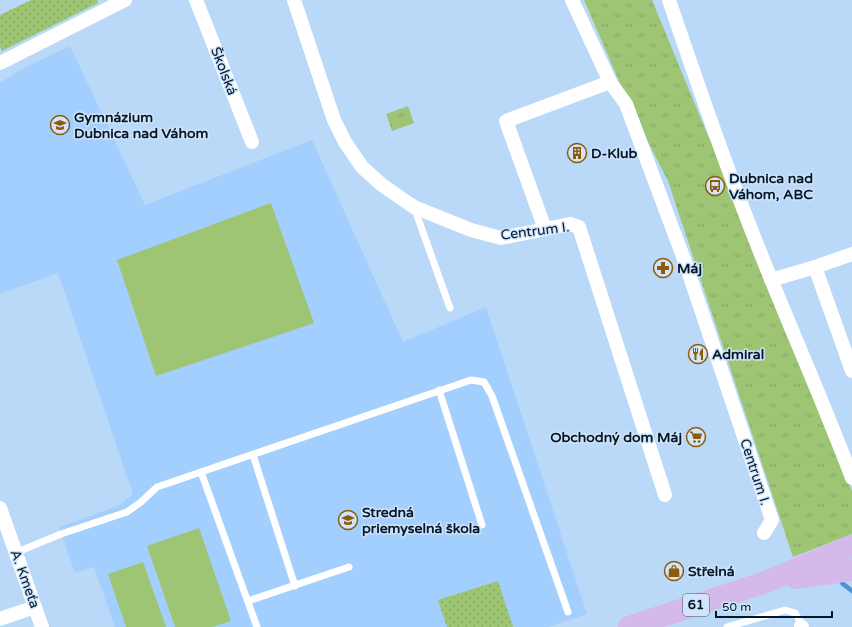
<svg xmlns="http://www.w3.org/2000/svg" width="852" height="627" viewBox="0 0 852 627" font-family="'Varela Round',sans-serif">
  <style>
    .built { fill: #a3cffe }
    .grass { fill: url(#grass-dots) }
    .park { fill: url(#park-tufts) }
    .pitch { fill: #9dc574 }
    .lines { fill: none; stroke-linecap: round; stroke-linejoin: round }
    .stream { stroke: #4f91d2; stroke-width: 4.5 }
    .lane { stroke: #fff; stroke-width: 7 }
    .street { stroke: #fff; stroke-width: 14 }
    .primary { stroke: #d6b9eb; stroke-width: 22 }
    .labels { text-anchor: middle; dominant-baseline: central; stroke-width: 3; stroke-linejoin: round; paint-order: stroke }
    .shield { fill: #d0e4fa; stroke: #425569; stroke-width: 1 }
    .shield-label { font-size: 13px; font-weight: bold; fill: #05182b }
    .street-label { font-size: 14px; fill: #05182b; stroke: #d0e4fa }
    .poi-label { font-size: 14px; font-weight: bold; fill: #05182b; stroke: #d0e4fa; text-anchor: start }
  </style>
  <defs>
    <pattern id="grass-dots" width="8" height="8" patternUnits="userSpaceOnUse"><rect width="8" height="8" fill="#9dc574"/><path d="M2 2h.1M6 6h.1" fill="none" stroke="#86a865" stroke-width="1.8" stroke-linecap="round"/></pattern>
    <pattern id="park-tufts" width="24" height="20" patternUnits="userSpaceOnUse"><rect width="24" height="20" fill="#9dc574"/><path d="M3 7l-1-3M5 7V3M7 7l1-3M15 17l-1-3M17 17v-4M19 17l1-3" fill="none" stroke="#86a865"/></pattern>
  </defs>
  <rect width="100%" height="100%" fill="#bad8f8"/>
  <path class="built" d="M70,46l75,159 167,-65 91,202 83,-35 101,307 -39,13h-433l-21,-60 -19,6 -16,-46 59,-21 15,-12 -75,-221 -58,21v-211l18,-12z"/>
  <g class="grass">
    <path d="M31,0h66l1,3 -96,48 -2,-4v-32z"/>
    <path d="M498,581l15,46h-66l-9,-27z"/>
  </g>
  <g class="park">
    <path d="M584,0h68l56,136 16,23 47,121 53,146 28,65v43l-59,23 -125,-376 -39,-77z"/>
    <path d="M408,106l6,17 -22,8 -6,-17z"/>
  </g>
  <g class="pitch">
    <path d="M271,203l43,120 -158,53 -39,-116z"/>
    <path d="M199,528l32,93 -19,6h-37l-28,-81z"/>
    <path d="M143,562l23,65h-40l-18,-53z"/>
  </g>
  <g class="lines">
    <path class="stream" d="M842,583l10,8"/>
    <g class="lane">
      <path d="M414,207l36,101"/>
      <path d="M439,390l43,135"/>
      <path d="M253,455l42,131"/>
      <path d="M201,472l56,155"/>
      <path d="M15,553l46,-19 66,-22 14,-10 16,-15 314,-107 13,2 8,14 76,216"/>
      <path d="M248,601l101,-34"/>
      <path d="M727,627l58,-17 10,3 5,8 1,5"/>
    </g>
    <g class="street">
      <path d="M196,0l56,142"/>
      <path d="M294,0l40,120 11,22 17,25 20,18 32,22 57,23 30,8 69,-14 9,3 86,268"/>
      <path d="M572,0l38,82 16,22 59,158 87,258 -8,13"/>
      <path d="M669,0c32,94 64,187 102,279 27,67 56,132 81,199"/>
      <path d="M0,63l125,-63"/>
      <path d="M545,229l-39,-108 104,-39"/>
      <path d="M815,267l37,104"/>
      <path d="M771,280l44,-13 37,-13"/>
      <path d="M0,508l42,119"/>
      <path d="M0,619l35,-12"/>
      <path d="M801,626l1,1"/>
    </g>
    <g class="primary">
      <path d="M796,578l56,-8"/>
      <path d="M629,627l134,-44 89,-37"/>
    </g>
  </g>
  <defs>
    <symbol id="university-ring" viewBox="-11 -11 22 22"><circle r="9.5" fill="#d0e4fa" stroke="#8e5b0a" stroke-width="1.5"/><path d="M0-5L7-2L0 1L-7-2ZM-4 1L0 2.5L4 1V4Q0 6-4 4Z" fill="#8e5b0a"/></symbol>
    <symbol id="building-ring" viewBox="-11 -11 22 22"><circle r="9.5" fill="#d0e4fa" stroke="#8e5b0a" stroke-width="1.5"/><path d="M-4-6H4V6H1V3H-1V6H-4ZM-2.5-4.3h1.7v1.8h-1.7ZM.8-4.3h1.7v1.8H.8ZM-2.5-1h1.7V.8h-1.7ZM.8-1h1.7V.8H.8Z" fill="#8e5b0a"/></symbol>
    <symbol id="bus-ring" viewBox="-11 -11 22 22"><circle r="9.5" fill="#d0e4fa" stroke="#8e5b0a" stroke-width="1.5"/><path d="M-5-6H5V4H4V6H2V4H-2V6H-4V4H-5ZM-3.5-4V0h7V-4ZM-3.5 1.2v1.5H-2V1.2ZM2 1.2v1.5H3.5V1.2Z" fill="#8e5b0a"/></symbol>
    <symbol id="pharmacy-ring" viewBox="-11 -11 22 22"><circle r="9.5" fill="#d0e4fa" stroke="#8e5b0a" stroke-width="1.5"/><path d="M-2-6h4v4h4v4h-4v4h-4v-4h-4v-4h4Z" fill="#8e5b0a"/></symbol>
    <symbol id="restaurant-ring" viewBox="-11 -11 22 22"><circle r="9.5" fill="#d0e4fa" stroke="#8e5b0a" stroke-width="1.5"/><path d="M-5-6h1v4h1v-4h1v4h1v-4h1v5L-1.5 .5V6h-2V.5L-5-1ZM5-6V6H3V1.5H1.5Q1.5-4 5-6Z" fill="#8e5b0a"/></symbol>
    <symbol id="supermarket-ring" viewBox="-11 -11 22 22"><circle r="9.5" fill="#d0e4fa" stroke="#8e5b0a" stroke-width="1.5"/><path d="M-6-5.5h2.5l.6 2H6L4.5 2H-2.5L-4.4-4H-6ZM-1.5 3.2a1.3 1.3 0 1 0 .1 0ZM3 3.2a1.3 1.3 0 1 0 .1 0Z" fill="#8e5b0a"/></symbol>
    <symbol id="shop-ring" viewBox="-11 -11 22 22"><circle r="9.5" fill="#d0e4fa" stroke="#8e5b0a" stroke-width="1.5"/><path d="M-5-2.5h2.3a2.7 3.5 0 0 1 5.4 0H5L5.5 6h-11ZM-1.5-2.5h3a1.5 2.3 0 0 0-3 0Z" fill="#8e5b0a"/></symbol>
  </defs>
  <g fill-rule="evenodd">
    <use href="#university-ring" x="49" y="114" width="22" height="22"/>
    <use href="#building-ring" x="566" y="142" width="22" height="22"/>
    <use href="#bus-ring" x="704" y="175" width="22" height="22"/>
    <use href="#pharmacy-ring" x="652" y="257" width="22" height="22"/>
    <use href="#restaurant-ring" x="687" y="343" width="22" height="22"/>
    <use href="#supermarket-ring" x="685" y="426" width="22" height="22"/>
    <use href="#university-ring" x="337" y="509" width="22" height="22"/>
    <use href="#shop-ring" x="663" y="560" width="22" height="22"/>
  </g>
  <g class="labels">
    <rect class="shield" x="683" y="594" width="26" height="22" rx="3"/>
    <g class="shield-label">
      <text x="696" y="605">61</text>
    </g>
    <g class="street-label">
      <text transform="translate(224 71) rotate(69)">Školská</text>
      <text transform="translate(535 231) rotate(-7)">Centrum I.</text>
      <text transform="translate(755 472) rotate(72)">Centrum I.</text>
      <text transform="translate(25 579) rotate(70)">A. Kmeťa</text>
    </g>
    <g class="poi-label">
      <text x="74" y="117">Gymnázium<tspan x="74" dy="16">Dubnica nad Váhom</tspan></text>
      <text x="591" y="153">D-Klub</text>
      <text x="729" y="178">Dubnica nad<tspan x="729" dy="16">Váhom, ABC</tspan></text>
      <text x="677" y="268">Máj</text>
      <text x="712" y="354">Admiral</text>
      <text x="682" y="437" text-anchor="end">Obchodný dom Máj</text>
      <text x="362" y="512">Stredná<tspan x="362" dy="16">priemyselná škola</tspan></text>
      <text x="688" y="571">Střelná</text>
    </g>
  </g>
  <path d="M716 611v6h116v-6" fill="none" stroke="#05182b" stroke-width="2"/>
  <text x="722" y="611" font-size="12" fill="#05182b" stroke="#d0e4fa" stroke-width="3" paint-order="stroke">50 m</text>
</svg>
